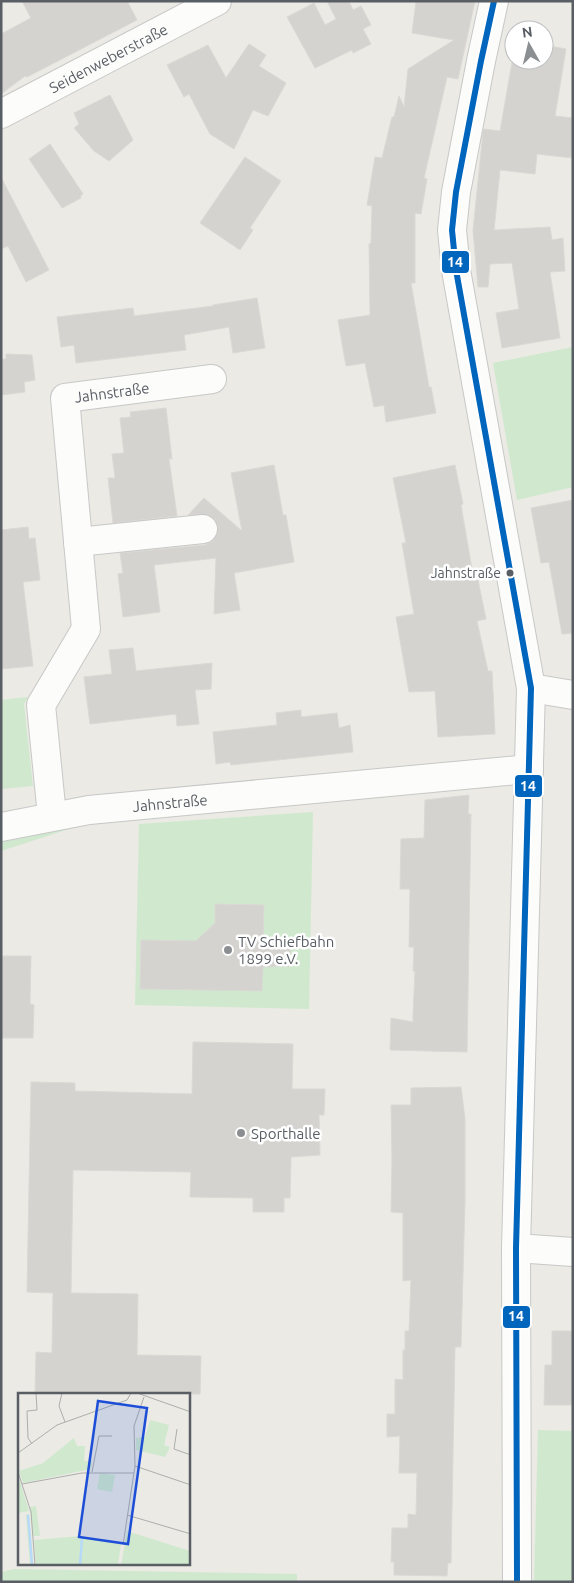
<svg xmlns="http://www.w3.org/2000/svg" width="574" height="1583" viewBox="0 0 574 1583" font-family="Ubuntu,sans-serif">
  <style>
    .green { fill: #d0e9ce }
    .building { fill: #d4d3cf; stroke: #dad9d4 }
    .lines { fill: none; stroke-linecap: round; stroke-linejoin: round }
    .minor-casing { stroke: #c7c8c7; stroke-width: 30 }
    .minor { stroke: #fcfcfb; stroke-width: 28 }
    .bus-1-casing { stroke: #fff; stroke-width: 10 }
    .bus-1 { stroke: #0065bd; stroke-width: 6 }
    .bus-dot { fill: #595e64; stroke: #fff; stroke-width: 2 }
    .poi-dot { fill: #8c8f91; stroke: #fff; stroke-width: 2 }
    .labels { text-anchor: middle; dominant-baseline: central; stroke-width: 5; stroke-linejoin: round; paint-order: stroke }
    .bus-label { font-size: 14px; fill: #595e64; stroke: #fff; text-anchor: end }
    .street-label { font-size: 15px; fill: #595e64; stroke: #fff }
    .poi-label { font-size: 15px; fill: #595e64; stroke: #fff; text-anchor: start }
    .inset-river { fill: none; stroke: #b6daf7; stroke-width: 2.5 }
    .inset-road { fill: none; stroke: #adaead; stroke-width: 1 }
    .view { fill: #1d4ed8; fill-opacity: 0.15; stroke: #1d4ed8; stroke-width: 2.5 }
    .inset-edge { fill: none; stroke: #595e64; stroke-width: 2.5 }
    .line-badge { stroke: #fff; stroke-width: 2 }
    .badge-label { font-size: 14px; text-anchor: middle; font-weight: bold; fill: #fff }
  </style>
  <rect width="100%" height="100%" fill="#ebeae4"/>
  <g class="green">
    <path d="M573,347v140l-56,13 -24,-137z"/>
    <path d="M28,697l-4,7 9,82 -32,3v-89z"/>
    <path d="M313,812l-4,197 -174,-4 4,-181z"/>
    <path d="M75,827l-74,24v-11z"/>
    <path d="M538,1430l35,1v151h-39z"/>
    <path d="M14,1569l283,5v8h-296v-10z"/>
  </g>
  <g class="building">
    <path d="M22,1h105l10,19 -110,57 -2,-1 -24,18v-60l30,-16z"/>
    <path d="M327,1h22l4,9 8,-4 10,19 -8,4 8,15 -18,9 -1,-3 -37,18 -28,-51 27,-14 11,22 11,-6z"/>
    <path d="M416,1h59l-17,78 -11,-2 -23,101 3,1 -6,35 -6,-1v70h-4l18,104h2l5,26 -50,9 -2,-17 -10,2 -9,-44 -19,3 -8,-46 32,-5 -1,-71 2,-1 1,-37 -5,-1 8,-48 7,1 10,-41h2l5,-21 5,11 4,-38 46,-29 -42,-7z"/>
    <path d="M249,44l17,11 -7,11 27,17 -18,33 -15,-6 -19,39 -24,-15 -21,-40 -5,3 -17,-32 41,-20 18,33z"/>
    <path d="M544,45l22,4 -11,67 18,2v40l-36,-4 -2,20 -35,-4 -6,60 56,-3 2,13 11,-2 2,33 -15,1 10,66 -58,10 -6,-35 23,-4 -7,-46 -22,1 -2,23h-10l-5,-56 10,-99 1,-3 16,2 14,-80v9h30z"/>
    <path d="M110,95l23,45 -24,21 -15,-10 -20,-23 5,-4 -5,-11z"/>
    <path d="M50,144l33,50 -3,2 1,2 -19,10 -33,-49z"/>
    <path d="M245,157l36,24 -31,47 3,2 -13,20 -40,-27z"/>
    <path d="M1,177l48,93 -23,12 -18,-36 -7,3z"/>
    <path d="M257,298l8,50 -32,5 -4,-26 -45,8 2,15 -110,13 -2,-18 -13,2 -4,-30 76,-9 1,8 79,-10v-1z"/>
    <path d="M6,354l26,1 3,25 -11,2 1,10 -24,3v-36h5z"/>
    <path d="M166,408l6,51h-3l8,57 -64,7 -5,-45h7l-3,-24 12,-1 -4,-35 11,-1 -1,-5z"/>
    <path d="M274,465l9,50h3l8,47 -60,11 6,37 -26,4 2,-56 -62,7 6,47 -37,5 -5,-43 5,-1 -3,-20 85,-8 7,-3 5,-7 1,-8 -3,-8 -6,-4h-21l16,-17 38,33 -11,-58z"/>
    <path d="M455,465l8,39 -2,1 13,76 4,-1 8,39 -9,2 11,50h4l3,63 -57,3 -3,-46 -26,1 -13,-75 18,-3 -12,-71h4l-13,-65z"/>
    <path d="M573,500v133l-11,1 -13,-72 -8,1 -10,-55z"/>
    <path d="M28,527l1,12 6,-1 5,42 -17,2 10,84 -32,3v-139z"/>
    <path d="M133,648l3,23 76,-8 -1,26 -16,1 4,34 -22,2 -1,-12 -86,10 -6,-47 28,-3 -3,-24z"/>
    <path d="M301,710v7l36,-4 2,15 11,-3 3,27 -122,13 -1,-3 -14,2 -3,-32 64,-7 -1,-12z"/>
    <path d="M469,795l-1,19h3l-4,238 -77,-2 1,-32 22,4v-6l2,-45h-2l1,-24h-5l1,-58h-10l1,-50 23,-1 1,-38z"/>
    <path d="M215,904l49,1 -1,38h27l1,23 -28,1 -1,24 -122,-2 1,-49 55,1 19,-18z"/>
    <path d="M1,956h30l-1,48 4,1 -1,33h-32z"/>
    <path d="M193,1042l100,2 -1,45h33l-1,26h-5l1,40 -29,2 -1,41h-6v14h-31v-14l-63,-1 1,-25 -118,-2 -2,123 67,1 -1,61 64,1 -1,38h-165l1,-42 16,1 1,-60 -26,-1 4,-210 44,1v8l117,3z"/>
    <path d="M461,1087l4,32v82l-4,146h-6l-4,216h-3l-1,13 -53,-1v-13h-3l1,-34h16v-14l8,1 1,-42h-18l1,-37 -13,1v-23h8v-35l8,1v-30h2v-19h4l2,-51 -8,1v-68l-12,-1 1,-53 -1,-54h20v-17z"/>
    <path d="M552,1331h21v74h-29l1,-40h7z"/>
  </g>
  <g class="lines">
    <defs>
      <g id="minor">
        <path d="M494,1l-13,60 -25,131 -4,38 4,40 75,418 -15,560 1,334"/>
        <path id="s1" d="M1,114l216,-113"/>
        <path d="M78,542l125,-13"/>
        <path d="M531,688l42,7"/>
        <path id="s2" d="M52,816l-11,-111 45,-76 -21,-231 147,-19"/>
        <path id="s3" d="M1,827l88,-17 440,-41"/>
        <path d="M516,1248l57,4"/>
      </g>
    </defs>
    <use href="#minor" class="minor-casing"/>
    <use href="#minor" class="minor"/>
    <defs>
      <path id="bus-1" d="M494,1l-13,60 -25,131 -4,38 4,40 75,418 -15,560 1,334"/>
    </defs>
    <use href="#bus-1" class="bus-1-casing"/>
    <use href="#bus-1" class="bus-1"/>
  </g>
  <circle class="bus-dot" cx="510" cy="573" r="4.5"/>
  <g class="poi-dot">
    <circle cx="228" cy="950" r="5"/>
    <circle cx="241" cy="1133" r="5"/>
  </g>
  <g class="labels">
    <g class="bus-label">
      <text x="501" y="573">Jahnstraße</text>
    </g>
    <g class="street-label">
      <text stroke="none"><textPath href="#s1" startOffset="121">Seidenweberstraße</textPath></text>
      <text stroke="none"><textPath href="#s2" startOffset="479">Jahnstraße</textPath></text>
      <text stroke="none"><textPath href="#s3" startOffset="171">Jahnstraße</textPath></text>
    </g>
    <g class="poi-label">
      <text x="238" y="941">TV Schiefbahn<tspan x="238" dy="17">1899 e.V.</tspan></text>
      <text x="251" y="1133">Sporthalle</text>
    </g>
  </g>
  <g transform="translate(18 1393)">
    <rect width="172" height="172" fill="#ebeae4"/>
    <path d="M132,27l19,5 -5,20 6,2 -5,10 -29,-7v-12l9,-1zM56,45l3,8h8l-1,15h8l-1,8 -68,14 -5,-15 1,3 24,-8zM82,80l15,2 -3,17 -15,-3zM0,82l11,36 -11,2zM18,113l4,30h-7l-3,-29zM8,121h3l4,51h-3zM109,138l63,20v14h-69zM62,143l41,8 -3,21h-82l-2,-25z" fill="#d0e9ce"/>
    <path class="inset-river" d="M10,122l4,50M62,172l2,-27"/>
    <path class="inset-road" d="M44,0l-3,13 6,16M119,0l54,19M159,36l-3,20 17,6M14,51l-4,-6 -1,-27 10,-1 -1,-17M0,60l39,-28 70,-25 4,-7M117,73l56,19M0,79l13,40 4,53M74,79l7,-36h13M4,91l60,-11h52M109,122l64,19M105,152l12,-79 -1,-40 10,-29"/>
    <path class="view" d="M80,8l49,7 -19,136 -49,-7z"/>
    <rect width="172" height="172" class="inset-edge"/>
  </g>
  <g class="line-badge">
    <rect x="441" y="250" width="29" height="24" rx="5" fill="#0065bd"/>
    <rect x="514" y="774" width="29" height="24" rx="5" fill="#0065bd"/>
    <rect x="502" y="1305" width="29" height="24" rx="5" fill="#0065bd"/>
  </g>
  <g class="badge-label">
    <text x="455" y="267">14</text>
    <text x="528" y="791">14</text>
    <text x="516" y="1321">14</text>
  </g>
  <rect width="574" height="1583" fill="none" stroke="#595e64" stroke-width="5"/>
  <g transform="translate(529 45) rotate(352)"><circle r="24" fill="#ffffff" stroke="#bdbfc1"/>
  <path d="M0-4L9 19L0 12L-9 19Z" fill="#8c8f91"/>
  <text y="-8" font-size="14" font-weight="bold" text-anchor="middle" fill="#595e64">N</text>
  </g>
</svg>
